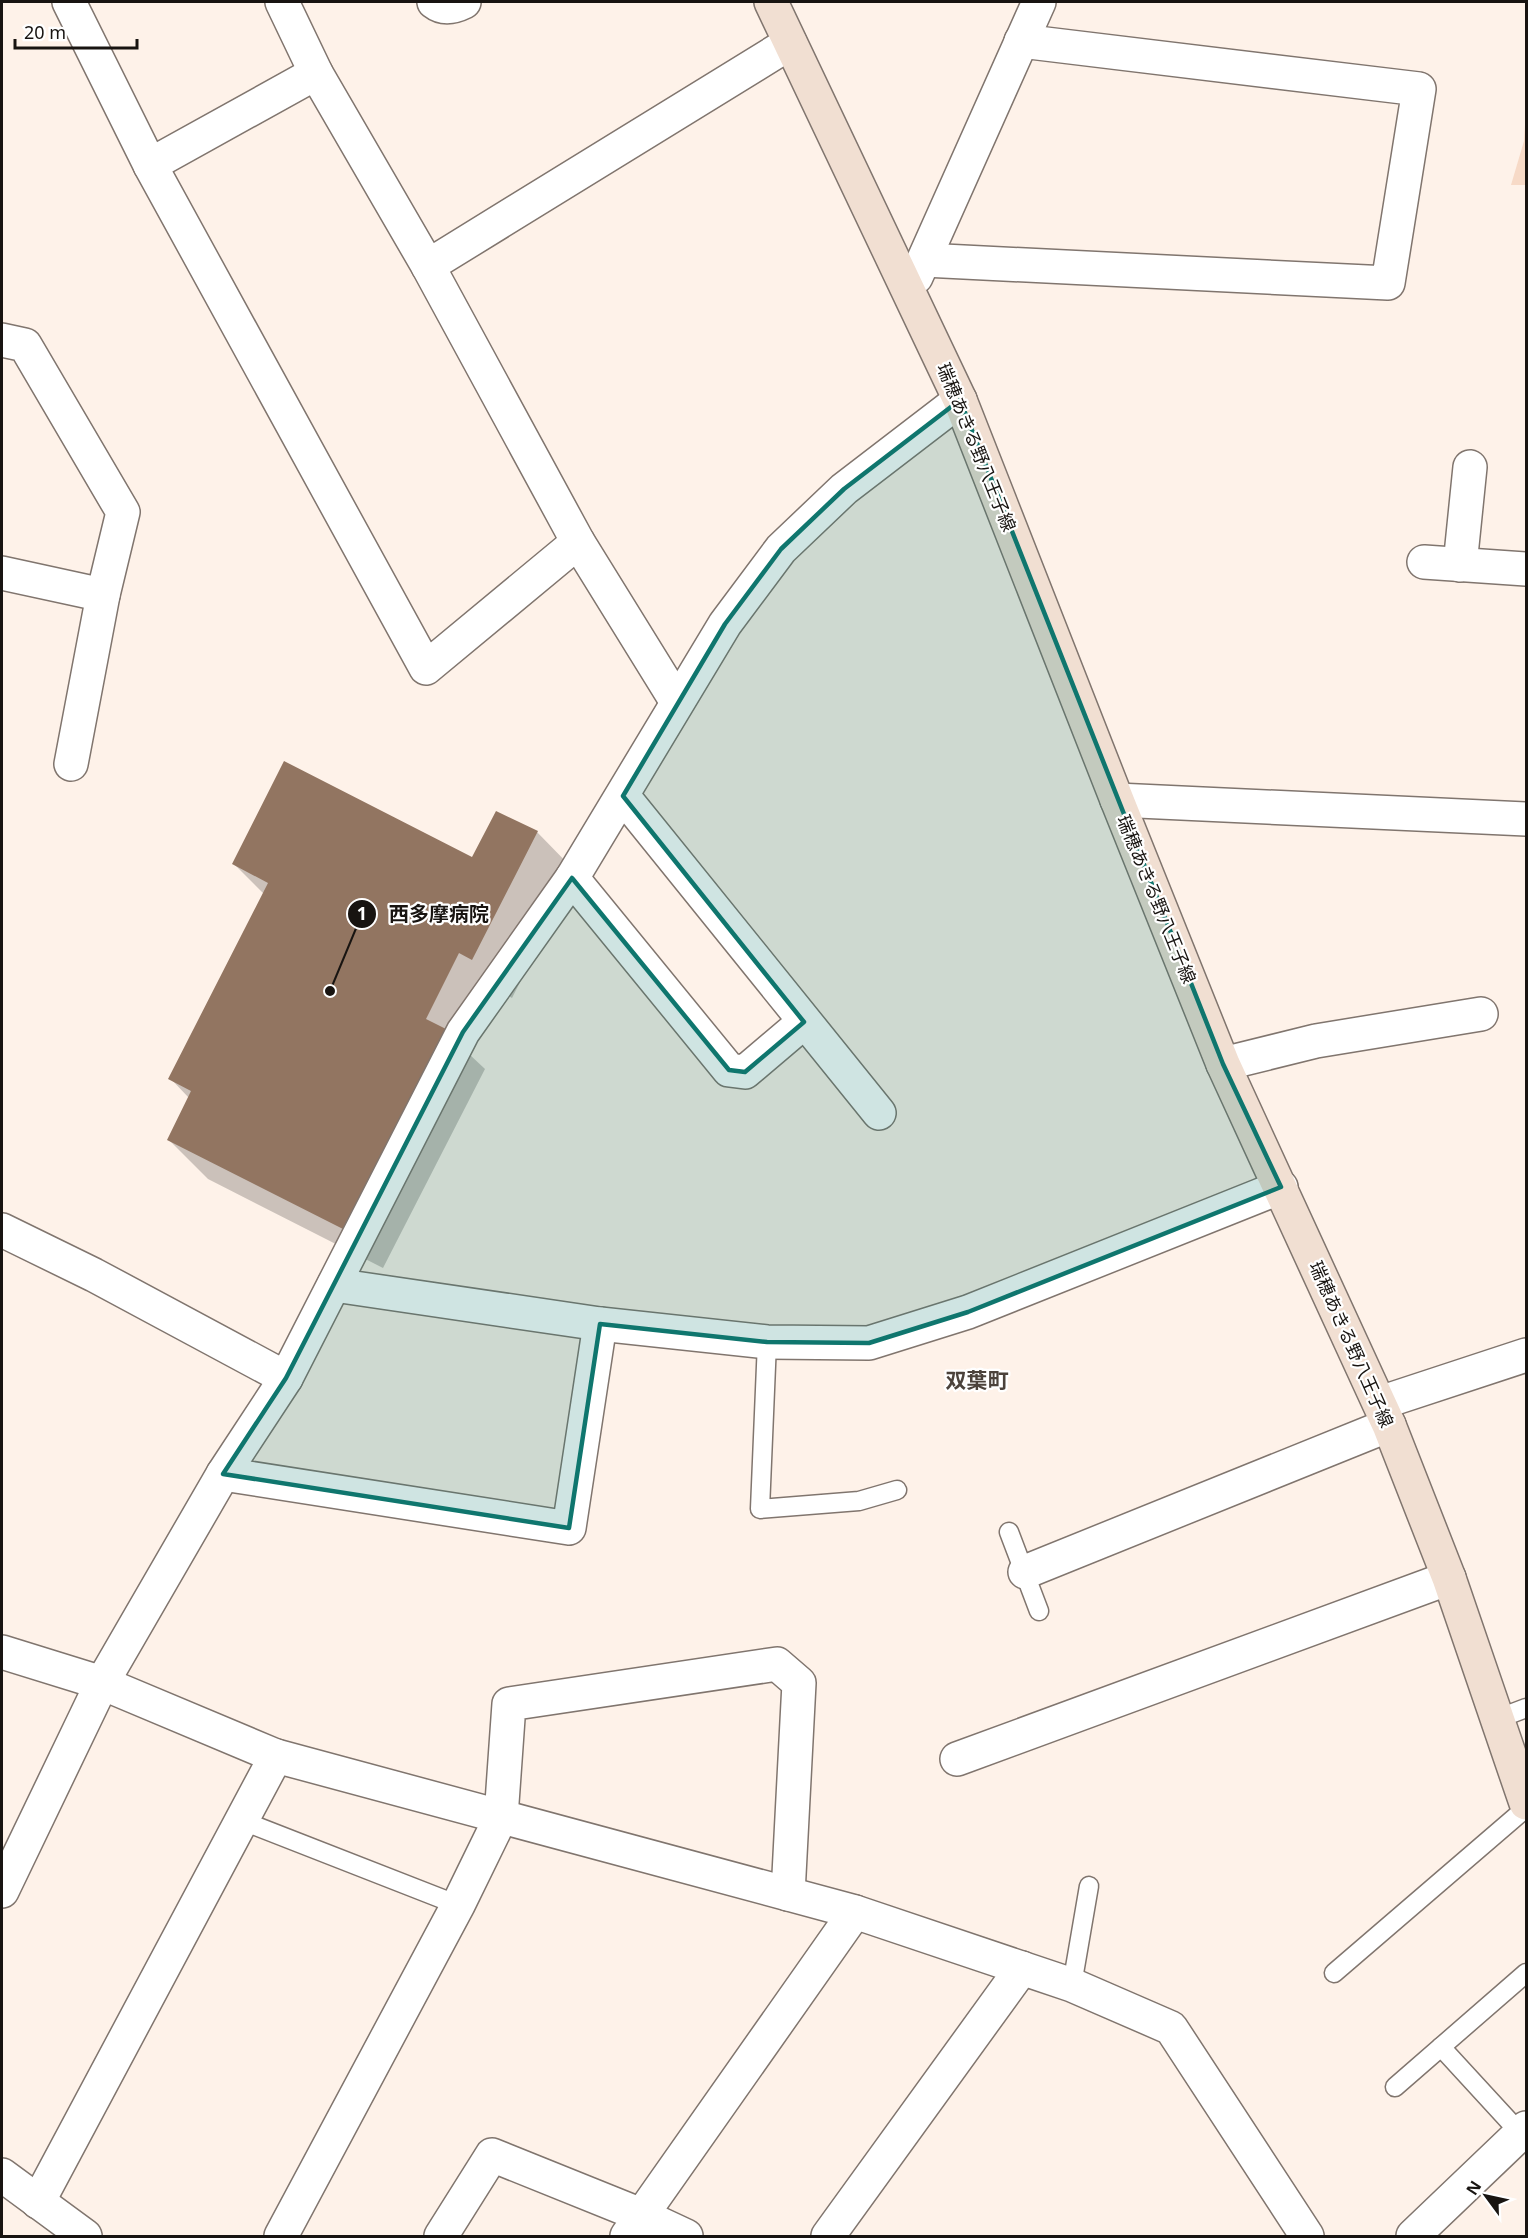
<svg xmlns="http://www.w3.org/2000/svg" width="1528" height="2238" viewBox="0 0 1528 2238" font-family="'Noto Sans','Noto Sans JP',sans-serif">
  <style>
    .green { fill: #f7dac7 }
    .shadow { fill: #0003 }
    .building { fill: #927561 }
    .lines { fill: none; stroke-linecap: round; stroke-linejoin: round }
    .lane-casing { stroke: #80756e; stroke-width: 21 }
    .street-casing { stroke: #80756e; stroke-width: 36 }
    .secondary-casing { stroke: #80756e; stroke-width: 36 }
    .lane { stroke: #fff; stroke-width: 18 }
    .street { stroke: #fff; stroke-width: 33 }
    .secondary { stroke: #f1dfd2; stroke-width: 33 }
    .marked { fill: #0f766e; fill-opacity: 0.2; stroke: #0f766e; stroke-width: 4.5; stroke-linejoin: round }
    .labels { text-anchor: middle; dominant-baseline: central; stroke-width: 4.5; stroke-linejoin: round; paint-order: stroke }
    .street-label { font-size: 18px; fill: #181411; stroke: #fff }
    .quarter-label { font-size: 21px; font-weight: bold; fill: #4b423b; stroke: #fff }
    .leader { fill: none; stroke: #181411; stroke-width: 2 }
    .callout-dot { fill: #181411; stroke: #fff; stroke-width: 2 }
    .mark-label { font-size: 18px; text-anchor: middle; font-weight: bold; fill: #fff }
    .callout-label { font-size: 20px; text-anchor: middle; font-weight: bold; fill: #181411; stroke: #fff; stroke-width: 4.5; stroke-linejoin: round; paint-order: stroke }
  </style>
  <rect width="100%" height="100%" fill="#fef2e9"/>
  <path class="green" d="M1526,108v77h-15l13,-44z"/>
  <path class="shadow" d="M537,832l39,40 -64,126 -13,-7 -31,62 17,16 -102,199 -175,-89 -39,-39 20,-42 -19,-20 94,-184 -30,-30 239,-5z"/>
  <path class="building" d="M284,761l188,96 24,-46 42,20 -66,129 -13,-7 -33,66 20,10 -103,200 -176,-89 24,-49 -23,-12 100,-196 -36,-19z"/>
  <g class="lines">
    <defs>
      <g id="lane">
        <path d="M767,1342l-7,167 99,-8 38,-11"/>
        <path d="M1009,1532l30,79"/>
        <path d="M1497,1719l29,-11"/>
        <path d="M243,1821l215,84"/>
        <path d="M1334,1973l192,-165"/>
        <path d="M1072,1985l17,-99"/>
        <path d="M1441,2047l79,86"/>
        <path d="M1395,2087l131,-114"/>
      </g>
      <g id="street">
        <path d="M69,2l81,163 276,503 152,-126"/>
        <path d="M282,2l34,71 112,193 150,276 99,160"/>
        <path d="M434,2c9,7 20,5 30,0"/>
        <path d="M150,165l166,-92"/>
        <path d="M924,260l464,23 31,-194 -398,-48"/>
        <path d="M428,266l362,-223"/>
        <path d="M916,277l123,-275"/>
        <path d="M2,340l23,5 98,167 -20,83 -32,169"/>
        <path d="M1424,562l102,7"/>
        <path d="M1460,565l10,-98"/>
        <path d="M2,573l101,22"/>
        <path d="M623,796l256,317"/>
        <path d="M1117,800l409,19"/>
        <path d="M572,878l157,192 16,2 59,-50"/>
        <path d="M1223,1064l93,-23 165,-27"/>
        <path d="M2,1230l92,45 192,103"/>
        <path d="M334,1285l266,39 167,18 102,1 99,-31 313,-125"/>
        <path d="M1380,1403l146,-48"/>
        <path d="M223,1474l346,54 31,-204"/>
        <path d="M1025,1572l364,-147"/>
        <path d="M2,1652l100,31 174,73 579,156 217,73 99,43 136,208"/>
        <path d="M957,1759l492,-181"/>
        <path d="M2,1891l100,-208 121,-209 63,-96 177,-346 109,-154 153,-254 56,-75 63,-60 116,-89"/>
        <path d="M2,2175l83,61"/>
        <path d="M38,2202l238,-446"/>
        <path d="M281,2236l177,-331 43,-88 8,-113 268,-40 22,19 -11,211"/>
        <path d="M441,2236l51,-81 149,60 45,21"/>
        <path d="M627,2236l228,-324"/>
        <path d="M828,2236l194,-268"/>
        <path d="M1413,2236l113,-108"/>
      </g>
      <path id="secondary" d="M771,2l189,398 157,400 106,264 166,361 60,153 77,225"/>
    </defs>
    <use href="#lane" class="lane-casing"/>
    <use href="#street" class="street-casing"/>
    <use href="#secondary" class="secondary-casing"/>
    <use href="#lane" class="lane"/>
    <use href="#street" class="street"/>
    <use href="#secondary" class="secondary"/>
  </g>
  <path class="marked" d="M960,400l263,664 58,123 -313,125 -99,31 -102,-1 -167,-18 -31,204 -346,-54 63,-96 177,-346 109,-154 157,192 16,2 59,-50 -181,-226 102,-172 56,-75 63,-60z"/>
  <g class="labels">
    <g class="street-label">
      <text transform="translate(977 447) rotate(68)">瑞穂あきる野八王子線</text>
      <text transform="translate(1157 899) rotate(68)">瑞穂あきる野八王子線</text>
      <text transform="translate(1352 1344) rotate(66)">瑞穂あきる野八王子線</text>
    </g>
    <g class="quarter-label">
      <text x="977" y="1380">双葉町</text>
    </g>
  </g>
  <path class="leader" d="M330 991L362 914"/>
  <g class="callout-dot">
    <circle cx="330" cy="991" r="6"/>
    <circle cx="362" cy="914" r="15"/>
  </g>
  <g class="mark-label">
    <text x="362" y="920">1</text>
  </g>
  <g class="callout-label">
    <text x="439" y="921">西多摩病院</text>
  </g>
  <rect width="1528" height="2238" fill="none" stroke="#181411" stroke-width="6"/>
  <g transform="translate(1486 2196) rotate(303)" stroke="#ffffff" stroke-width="4.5" paint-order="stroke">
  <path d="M0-4.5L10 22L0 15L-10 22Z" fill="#181411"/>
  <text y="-9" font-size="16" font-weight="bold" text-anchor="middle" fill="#181411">N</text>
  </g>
  <path d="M15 39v9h122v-9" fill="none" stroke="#181411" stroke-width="3"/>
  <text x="24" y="39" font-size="18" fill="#181411" stroke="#ffffff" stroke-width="4.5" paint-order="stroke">20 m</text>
</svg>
